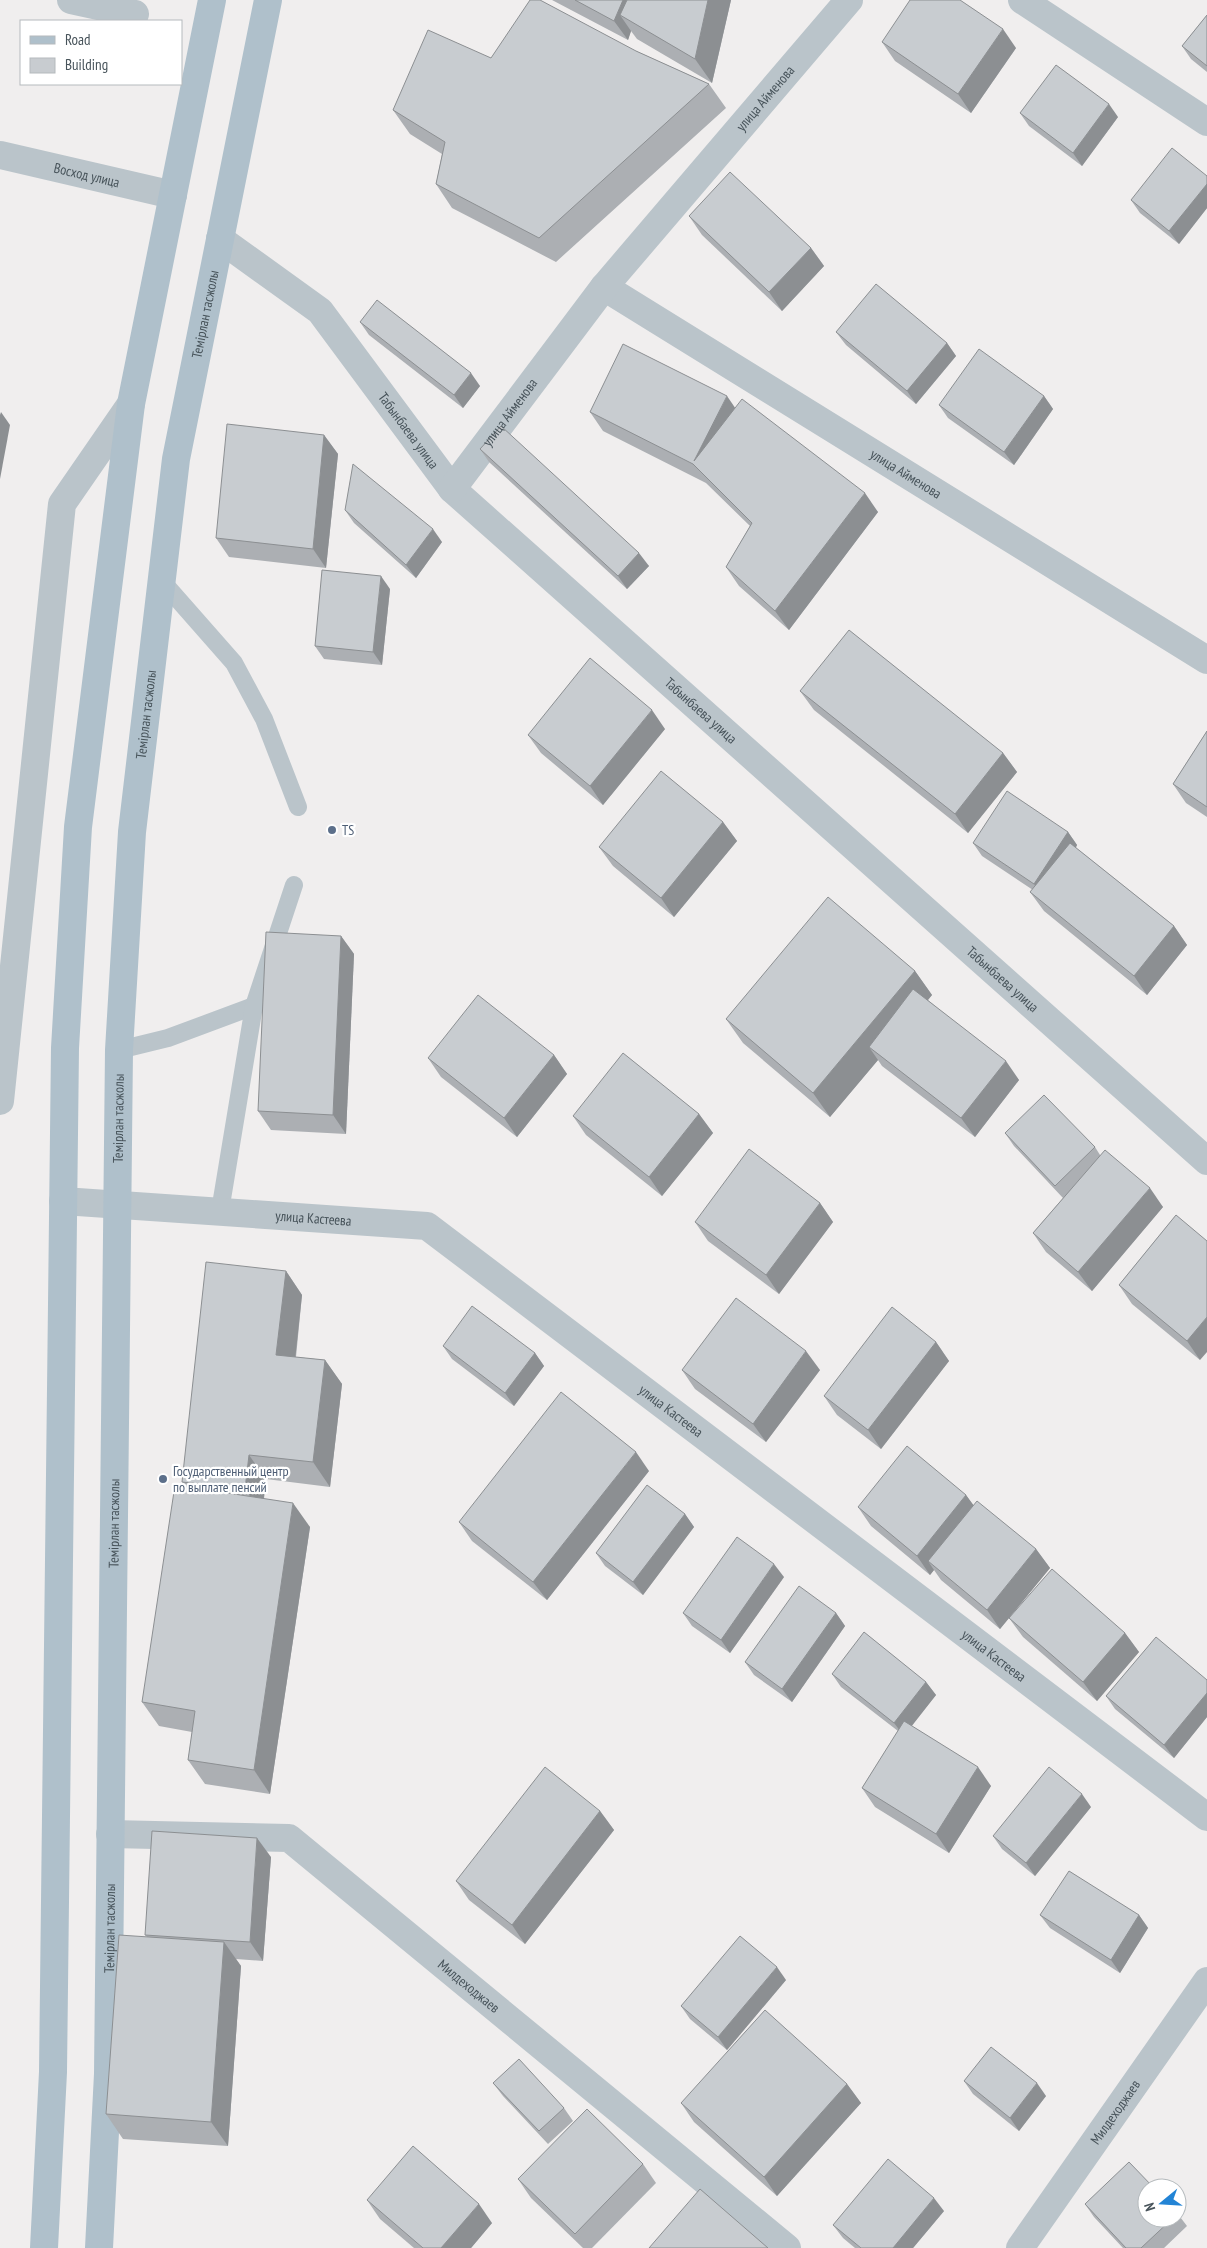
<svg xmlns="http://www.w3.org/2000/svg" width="1207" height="2248" viewBox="0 0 1207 2248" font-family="'PT Sans Narrow',sans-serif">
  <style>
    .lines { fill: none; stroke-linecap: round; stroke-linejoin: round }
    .service { stroke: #bac4ca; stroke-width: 18 }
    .minor { stroke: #bac4ca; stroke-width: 28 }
    .primary { stroke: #afc0cb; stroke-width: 28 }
    .wall { fill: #acafb3 }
    .shaded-wall { fill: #8c8f92 }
    .building { fill: #c8ccd0; stroke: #8c8f92 }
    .service-dot { fill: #5c6f8a; stroke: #fff; stroke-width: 2 }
    .labels { text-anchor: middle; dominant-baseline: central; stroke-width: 4.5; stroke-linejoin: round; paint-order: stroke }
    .street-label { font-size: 14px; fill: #47535a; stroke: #fff }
    .service-label { font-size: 14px; fill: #4e5e75; stroke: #fff; text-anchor: start }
  </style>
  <rect width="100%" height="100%" fill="#f0eeee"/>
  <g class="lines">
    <g class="service">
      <path d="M161,580l73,83 30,56 34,88"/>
      <path d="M119,1050l49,-12 86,-32"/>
      <path d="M220,1211l34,-205 40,-121"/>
    </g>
    <g class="minor">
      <path d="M71,0l64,14"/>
      <path d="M1022,0l185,122"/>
      <path id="s1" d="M0,155l173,40"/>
      <path id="s2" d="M220,239l100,72 132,178 755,672"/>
      <path id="s3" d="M604,287l603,373"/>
      <path id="s4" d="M452,489l152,-202 245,-287"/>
      <path d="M0,1101l62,-597 69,-100"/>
      <path id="s5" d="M63,1201l364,25 780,591"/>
      <path id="s6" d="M110,1834l179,4 498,410"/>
      <path id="s7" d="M1020,2248l187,-267"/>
    </g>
    <g class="primary">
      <path d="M44,2248l9,-176 12,-1024 13,-221 53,-423 81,-404"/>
      <path id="s8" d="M99,2248l9,-174 11,-1024 13,-218 44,-373 92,-459"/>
    </g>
  </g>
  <g class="wall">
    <path d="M552,0h179l-19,83 -75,-44 -6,-8 -3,9z"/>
    <path d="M1207,15v57l-16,-13 -9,-13z"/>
    <path d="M882,42l134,6 -45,65 -76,-52z"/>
    <path d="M636,51l73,33 17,24 -170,154 -104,-54 -16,-24 6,-30 -32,-20 -17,-24 98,-52z"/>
    <path d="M1020,113l98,4 -36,49 -53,-40z"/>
    <path d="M1207,176v32l-28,36 -39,-31 -9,-13z"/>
    <path d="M689,216l122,32 13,18 -42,45 -80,-76z"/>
    <path d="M360,322l120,64 -17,22 -94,-73z"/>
    <path d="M836,332l111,11 9,13 -40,48 -70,-59z"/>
    <path d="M1044,396l9,13 -39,56 -66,-47 -9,-13z"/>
    <path d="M735,408l143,104 -89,118 -50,-44 -13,-19 24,-41 -44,-43 -103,-52 -13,-19z"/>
    <path d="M324,435l14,19 -12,114 -97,-11 -13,-19z"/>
    <path d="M480,449l169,117 -22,23 -138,-127z"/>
    <path d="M345,510l97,32 -26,36 -62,-55z"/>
    <path d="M390,589l-8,76 -58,-6 -9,-13z"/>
    <path d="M800,691l203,62 14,19 -49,61 -154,-123z"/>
    <path d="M665,729l-62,76 -62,-52 -13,-18z"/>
    <path d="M1207,731v86l-21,-14 -13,-19z"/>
    <path d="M723,822l14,19 -63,76 -61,-51 -14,-19z"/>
    <path d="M1068,832l9,13 -1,3 98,78 13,19 -40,50 -103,-84 -14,-19 3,-2 -51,-34 -9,-13z"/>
    <path d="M341,936l13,18 -8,180 -75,-4 -13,-19z"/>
    <path d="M915,971l17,24 -4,5 91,80 -44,57 -93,-71 -4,-6 -48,57 -87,-74 -17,-24z"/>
    <path d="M554,1055l13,19 -50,63 -76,-60 -13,-19z"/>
    <path d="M699,1114l14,19 -51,63 -76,-61 -13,-19z"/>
    <path d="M1005,1133l90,14 5,8 63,52 -71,84 -46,-39 -13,-19 30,-35 -49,-52z"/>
    <path d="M820,1203l13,19 -54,72 -71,-53 -13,-19z"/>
    <path d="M1176,1215l24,145 -68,-56 -13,-19z"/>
    <path d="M286,1271l16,24 -6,62 29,3 17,24 -12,103 -64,-8 -2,20 46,28 -40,267 -65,-10 -17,-24 4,-28 -33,-6 -17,-24 43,-215 -3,-5z"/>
    <path d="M936,1342l13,19 -68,88 -44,-34 -13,-19z"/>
    <path d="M443,1346l92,7 9,13 -30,40 -62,-47z"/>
    <path d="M682,1370h138l-54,72 -71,-53z"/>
    <path d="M649,1471l-102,129 -75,-59 -13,-19z"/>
    <path d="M966,1495l7,10 63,44 14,19 -50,61 -59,-49 -7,-10 -4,5 -59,-49 -13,-19z"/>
    <path d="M685,1514l9,13 -51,68 -38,-29 -9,-13z"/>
    <path d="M784,1577l-54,76 -38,-27 -9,-13z"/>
    <path d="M836,1613l9,13 -53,76 -38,-27 -9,-13z"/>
    <path d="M1009,1618l116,15 14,19 -42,49 -74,-64z"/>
    <path d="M832,1674l94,8 10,13 -25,31 80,60 -42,67 -74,-46 -13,-19 36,-57 -57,-44z"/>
    <path d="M1207,1680v37l-33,41 -59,-49 -9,-13z"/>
    <path d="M1091,1807l-56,69 -33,-27 -9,-13z"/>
    <path d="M600,1811l14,19 -89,114 -56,-44 -13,-19z"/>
    <path d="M271,1857l-8,104 -27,-2 5,7 -13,180 -105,-7 -17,-25 41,-177 -2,-2z"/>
    <path d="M1040,1915h99l9,13 -28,45 -70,-45z"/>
    <path d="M786,1980l-59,70 -37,-31 -9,-13z"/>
    <path d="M964,2081l82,15 -27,35 -46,-37z"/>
    <path d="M493,2083l71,25 9,13 -25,23 -45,-48z"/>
    <path d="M847,2084l14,19 -84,93 -83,-74 -13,-19z"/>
    <path d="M643,2164l13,19 -64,65h-9l-52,-50 -13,-19z"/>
    <path d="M367,2200l125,23 -21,25h-57l-34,-29z"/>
    <path d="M1085,2204l62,14h30v-5l10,13 -23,22h-41l-29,-31z"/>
    <path d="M944,2211l-31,37h-58l-12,-10 -10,-13z"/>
  </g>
  <g class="shaded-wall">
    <path d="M623,0h22l-25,15 11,16 -3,9 -14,-19z"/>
    <path d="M708,0h23l-19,83 -17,-24z"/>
    <path d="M1003,29l13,19 -45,65 -13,-19z"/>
    <path d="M1109,104l9,13 -36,49 -9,-13z"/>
    <path d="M1207,184v24l-28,36 -10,-13z"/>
    <path d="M811,248l13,18 -42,45 -13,-19z"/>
    <path d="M947,343l9,13 -40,48 -9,-13z"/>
    <path d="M471,373l9,13 -17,22 -9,-13z"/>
    <path d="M727,396l13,19 -46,46z"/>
    <path d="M1044,396l9,13 -39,56 -10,-13z"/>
    <path d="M1,412l9,13 -10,54v-64z"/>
    <path d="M324,435l14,19 -12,114 -13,-19z"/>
    <path d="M865,493l13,19 -89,118 -14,-19z"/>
    <path d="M433,529l9,13 -26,36 -10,-13z"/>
    <path d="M639,553l10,13 -22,23 -9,-13z"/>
    <path d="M381,576l9,13 -8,76 -9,-13z"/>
    <path d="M652,710l13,19 -62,76 -13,-19z"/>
    <path d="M1003,753l14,19 -49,61 -13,-19z"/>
    <path d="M723,822l14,19 -63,76 -13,-19z"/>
    <path d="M1068,832l9,13 -34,52 -9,-13z"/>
    <path d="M1174,926l13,19 -40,50 -13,-19z"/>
    <path d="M341,936l13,18 -8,180 -13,-19z"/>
    <path d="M915,971l17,24 -51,61 -12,-9 9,13 -48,57 -17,-24z"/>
    <path d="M554,1055l13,19 -50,63 -13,-19z"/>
    <path d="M1006,1061l13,19 -44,57 -14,-19z"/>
    <path d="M699,1114l14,19 -51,63 -13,-19z"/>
    <path d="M1150,1188l13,19 -71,84 -14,-19z"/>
    <path d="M820,1203l13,19 -54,72 -13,-19z"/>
    <path d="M286,1271l16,24 -9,84 -17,-24z"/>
    <path d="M1207,1317v35l-7,8 -13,-19z"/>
    <path d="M936,1342l13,19 -68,88 -13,-19z"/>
    <path d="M806,1351l14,19 -54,72 -13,-18z"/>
    <path d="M535,1353l9,13 -30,40 -9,-13z"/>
    <path d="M325,1360l17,24 -12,103 -17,-25z"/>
    <path d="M636,1452l13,19 -102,129 -14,-18z"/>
    <path d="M249,1455l17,24 -4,35 -17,-25z"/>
    <path d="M966,1495l14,19 -52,47 6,9 -4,5 -13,-19z"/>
    <path d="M293,1503l17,24 -40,267 -16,-24z"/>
    <path d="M685,1514l9,13 -51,68 -10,-13z"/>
    <path d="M1036,1549l14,19 -50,61 -13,-19z"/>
    <path d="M774,1564l10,13 -54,76 -9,-13z"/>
    <path d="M836,1613l9,13 -53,76 -10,-13z"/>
    <path d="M1125,1633l14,19 -42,49 -14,-19z"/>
    <path d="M926,1682l10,13 -32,41 -10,-13z"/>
    <path d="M1207,1693v24l-33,41 -10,-13z"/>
    <path d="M978,1767l13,19 -42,67 -13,-19z"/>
    <path d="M1082,1794l9,13 -56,69 -9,-13z"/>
    <path d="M600,1811l14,19 -89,114 -13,-19z"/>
    <path d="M257,1838l14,19 -8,104 -13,-19z"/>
    <path d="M1139,1915l9,13 -28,45 -9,-13z"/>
    <path d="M224,1942l17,24 -13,180 -17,-24z"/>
    <path d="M777,1967l9,13 -59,70 -9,-13z"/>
    <path d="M1037,2083l9,13 -27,35 -9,-13z"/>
    <path d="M847,2084l14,19 -84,93 -13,-19z"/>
    <path d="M934,2198l10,13 -31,37h-20z"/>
    <path d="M479,2204l13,19 -21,25h-30z"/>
  </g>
  <g class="building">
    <path d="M530,0h10l96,51 73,33 -170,154 -103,-54 9,-42 -52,-32 35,-80 63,28z"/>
    <path d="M575,0h48l-9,21z"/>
    <path d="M627,0h81l-13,59 -75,-44z"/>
    <path d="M910,0h50l43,29 -45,65 -76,-52z"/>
    <path d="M1207,15v51l-25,-20z"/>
    <path d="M1056,65l53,39 -36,49 -53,-40z"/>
    <path d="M1172,148l35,28v8l-38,47 -38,-31z"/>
    <path d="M730,172l81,76 -42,44 -80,-76z"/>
    <path d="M876,284l71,59 -40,48 -71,-59z"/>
    <path d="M377,300l94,73 -17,22 -94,-73z"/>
    <path d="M623,344l104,52 -33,65 48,-62 123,94 -90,118 -49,-44 26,-44 -59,-59 -103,-52z"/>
    <path d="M979,349l65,47 -40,56 -65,-47z"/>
    <path d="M227,424l97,11 -11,114 -97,-11z"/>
    <path d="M501,426l138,127 -21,23 -138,-127z"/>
    <path d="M353,464l80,65 -27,36 -61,-55z"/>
    <path d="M322,570l59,6 -8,76 -58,-6z"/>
    <path d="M849,630l154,123 -48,61 -155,-123z"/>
    <path d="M590,658l62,52 -62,76 -62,-51z"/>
    <path d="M1207,731v76l-34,-23z"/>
    <path d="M661,771l62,51 -62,76 -62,-51z"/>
    <path d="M1007,791l61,41 -34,52 -61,-41z"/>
    <path d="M1070,843l104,83 -40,50 -104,-84z"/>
    <path d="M828,897l87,74 -102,122 -87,-74z"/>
    <path d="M266,932l75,4 -8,179 -75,-4z"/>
    <path d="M913,989l93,72 -45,57 -92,-71z"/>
    <path d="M478,995l76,60 -50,63 -76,-60z"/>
    <path d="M623,1053l76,61 -50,63 -76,-61z"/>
    <path d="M1044,1095l51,52 -40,39 -50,-53z"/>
    <path d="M749,1149l71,54 -54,72 -71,-53z"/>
    <path d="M1105,1150l45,38 -72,84 -45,-39z"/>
    <path d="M1176,1215l31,26v76l-20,24 -68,-56z"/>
    <path d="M206,1262l80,9 -10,84 49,5 -12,102 -64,-7 -4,34 -63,-7z"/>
    <path d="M736,1298l70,53 -53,73 -71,-54z"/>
    <path d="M472,1306l63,47 -30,40 -62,-47z"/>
    <path d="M892,1307l44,35 -68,88 -44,-34z"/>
    <path d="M561,1392l75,60 -103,130 -74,-60z"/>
    <path d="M907,1446l59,49 -49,61 -59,-49z"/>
    <path d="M175,1485l118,18 -39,267 -66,-10 7,-49 -53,-9z"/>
    <path d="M647,1485l38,29 -52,68 -37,-29z"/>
    <path d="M977,1501l59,48 -49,61 -59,-49z"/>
    <path d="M737,1537l37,27 -53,76 -38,-27z"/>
    <path d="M1052,1569l73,64 -42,49 -74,-64z"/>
    <path d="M799,1586l37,27 -54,76 -37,-27z"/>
    <path d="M864,1632l62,50 -32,41 -62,-49z"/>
    <path d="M1156,1637l51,43v13l-43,52 -58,-49z"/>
    <path d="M904,1721l74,46 -42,67 -74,-46z"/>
    <path d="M545,1767l55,44 -88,114 -56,-44z"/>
    <path d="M1049,1767l33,27 -56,69 -33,-27z"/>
    <path d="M152,1831l105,7 -7,104 -105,-7z"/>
    <path d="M1069,1871l70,44 -28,45 -71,-45z"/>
    <path d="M119,1935l105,7 -13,180 -105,-8z"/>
    <path d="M740,1936l37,31 -59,70 -37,-31z"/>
    <path d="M765,2010l82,74 -83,93 -83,-74z"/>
    <path d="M991,2047l46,36 -27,35 -46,-37z"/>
    <path d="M519,2059l45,49 -25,23 -46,-48z"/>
    <path d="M587,2109l56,55 -68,70 -57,-55z"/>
    <path d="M413,2146l66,58 -38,44h-18l-56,-48z"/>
    <path d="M888,2159l46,39 -41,50h-32l-28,-23z"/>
    <path d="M1129,2162l25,26h-7v30h26l-32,30h-15l-41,-44z"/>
    <path d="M700,2189l68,59h-119z"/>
  </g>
  <g class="service-dot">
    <circle cx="332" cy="830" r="5"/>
    <circle cx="163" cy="1479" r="5"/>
  </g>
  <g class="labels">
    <g class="street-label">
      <text stroke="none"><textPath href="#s4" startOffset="501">улица Айменова</textPath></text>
      <text stroke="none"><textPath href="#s1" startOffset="89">Восход улица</textPath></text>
      <text stroke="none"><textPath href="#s8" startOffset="1940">Темірлан тасжолы</textPath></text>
      <text stroke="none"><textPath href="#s4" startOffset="96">улица Айменова</textPath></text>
      <text stroke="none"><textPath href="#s2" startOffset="272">Табынбаева улица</textPath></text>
      <text stroke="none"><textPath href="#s3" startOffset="355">улица Айменова</textPath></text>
      <text stroke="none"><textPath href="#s2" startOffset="678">Табынбаева улица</textPath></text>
      <text stroke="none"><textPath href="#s8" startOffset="1535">Темірлан тасжолы</textPath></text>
      <text stroke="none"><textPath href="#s2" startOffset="1082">Табынбаева улица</textPath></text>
      <text stroke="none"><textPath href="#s8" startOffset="1130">Темірлан тасжолы</textPath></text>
      <text stroke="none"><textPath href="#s5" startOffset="251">улица Кастеева</textPath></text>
      <text stroke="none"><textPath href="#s5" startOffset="671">улица Кастеева</textPath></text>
      <text stroke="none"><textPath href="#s8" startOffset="725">Темірлан тасжолы</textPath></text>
      <text stroke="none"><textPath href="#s5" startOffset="1076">улица Кастеева</textPath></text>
      <text stroke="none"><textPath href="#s8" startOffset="320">Темірлан тасжолы</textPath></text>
      <text stroke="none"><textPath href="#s6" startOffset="412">Милдеходжаев</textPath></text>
      <text stroke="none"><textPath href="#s7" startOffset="166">Милдеходжаев</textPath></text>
    </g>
    <g class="service-label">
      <text x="342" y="830">TS</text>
      <text x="173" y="1471">Государственный центр<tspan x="173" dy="16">по выплате пенсий</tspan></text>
    </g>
  </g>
  <rect x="20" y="20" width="162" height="65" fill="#ffffff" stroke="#b5babd"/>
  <rect x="30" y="36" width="25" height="8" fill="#afc0cb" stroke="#b5babd"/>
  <text x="65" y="45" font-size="15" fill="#47535a">Road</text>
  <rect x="30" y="58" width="25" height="15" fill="#c8ccd0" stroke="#b5babd"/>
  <text x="65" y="70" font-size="15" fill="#47535a">Building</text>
  <g transform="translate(1162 2203) rotate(252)"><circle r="24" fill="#ffffff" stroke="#b5babd"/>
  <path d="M0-4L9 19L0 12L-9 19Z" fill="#2384d5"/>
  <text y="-8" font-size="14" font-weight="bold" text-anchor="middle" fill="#47535a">N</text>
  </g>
</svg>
